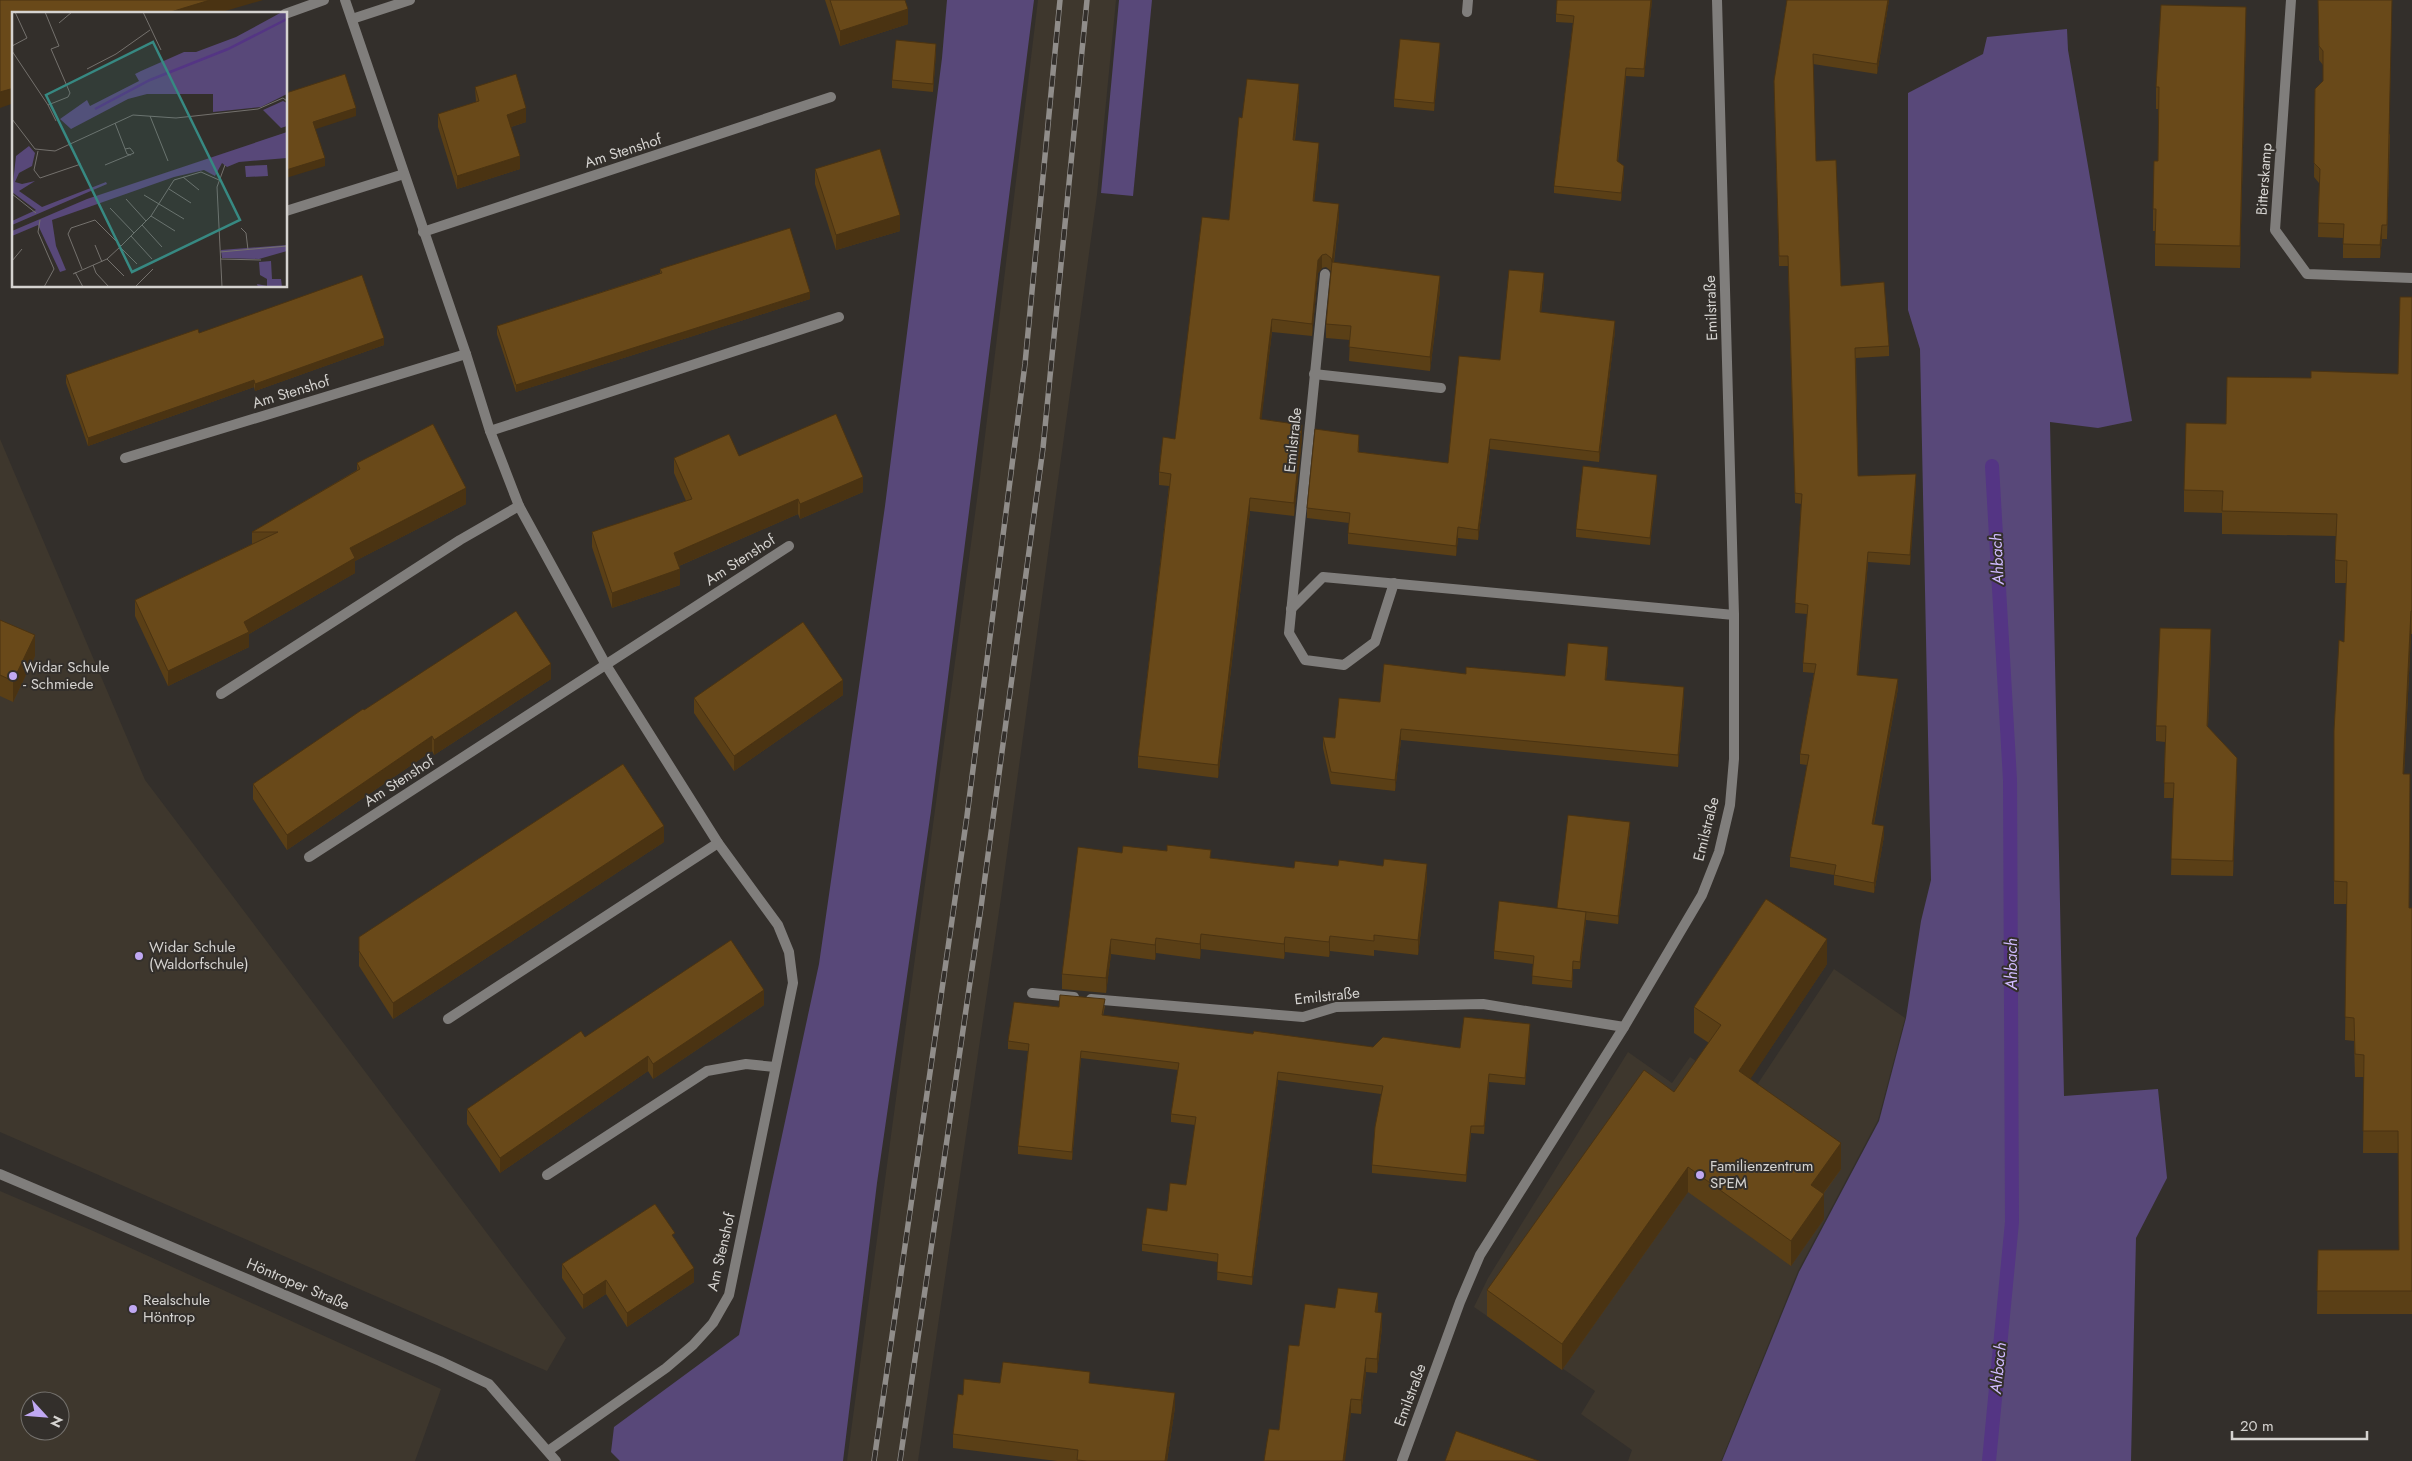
<svg xmlns="http://www.w3.org/2000/svg" width="2412" height="1461" viewBox="0 0 2412 1461" font-family="Jost,sans-serif">
  <style>
    .built { fill: #3e372d; fill-rule: evenodd }
    .green { fill: #584879 }
    .lines { fill: none; stroke-linecap: round; stroke-linejoin: round }
    .stream { stroke: #543584; stroke-width: 14 }
    .service { stroke: #807e7c; stroke-width: 10 }
    .minor { stroke: #807e7c; stroke-width: 10 }
    .rail-casing { stroke: #908d8a; stroke-width: 5.5 }
    .rail { stroke: #332f2b; stroke-width: 4; stroke-dasharray: 11; stroke-linecap: butt }
    .wall { fill: #5a3f16 }
    .shaded-wall { fill: #4a3312 }
    .building { fill: #694919; stroke: #4a3312 }
    .poi-dot { fill: #c0a8f3; stroke: #332f2b; stroke-width: 2 }
    .labels { text-anchor: middle; dominant-baseline: central; stroke-width: 4; stroke-linejoin: round; paint-order: stroke }
    .street-label { font-size: 15px; fill: #d5d3d0; stroke: #332f2b }
    .poi-label { font-size: 15px; fill: #d5d3d0; stroke: #332f2b; text-anchor: start }
    .water-label { font-size: 16px; font-style: italic; fill: #d0bbfe; stroke: #332f2b }
    .inset-river { fill: none; stroke: #543584; stroke-width: 2.5 }
    .inset-road { fill: none; stroke: #74716d; stroke-width: 1 }
    .view { fill: #378982; fill-opacity: 0.15; stroke: #378982; stroke-width: 2.5 }
    .inset-edge { fill: none; stroke: #d5d3d0; stroke-width: 2.5 }
  </style>
  <rect width="100%" height="100%" fill="#332f2b"/>
  <g class="built">
    <path d="M1038,0h78l-19,195 -96,703 -83,563h-71l133,-984z"/>
    <path d="M0,439l145,341 421,558 -19,33 -547,-239z"/>
    <path d="M1834,969l71,49 -27,102 -80,151 -77,190h-93l4,-11 -51,-36 14,-23 -121,-84 14,-29 140,-226 44,31 18,-26 59,40z"/>
    <path d="M0,1191l91,39 350,159 -26,72h-415zM30,1401h30v30h-30z"/>
  </g>
  <g class="green">
    <path d="M947,0h87l-103,811 -54,372 -34,278h-223l-9,-9 3,-25 125,-92 80,-371 66,-458 57,-448z"/>
    <path d="M1119,0h33l-19,196 -32,-3z"/>
    <path d="M2067,29l1,21 64,371 -34,7 -48,-6 14,674 94,-7 9,89 -31,60 -5,223h-409l77,-189 80,-151 27,-103 15,-97 10,-41 -11,-531 -12,-39v-217l75,-39 4,-17z"/>
  </g>
  <g class="lines">
    <path class="stream" d="M1989,1461l23,-239 -2,-442 -18,-314"/>
    <g class="service">
      <path d="M1314,374l127,14"/>
      <path d="M1032,993l42,4"/>
      <path d="M1091,999l212,18 33,-10 147,-3 141,23"/>
    </g>
    <g class="minor">
      <path d="M345,0l121,354 24,77 29,75 87,159 112,178 60,82 11,27 4,31 -64,312 -16,28 -20,22 -27,23 -118,83"/>
      <path d="M2291,0l-16,230 32,44 105,4"/>
      <path d="M1467,12l1,-12"/>
      <path d="M285,14l39,-14"/>
      <path d="M352,19l58,-19"/>
      <path d="M286,211l118,-37"/>
      <path d="M423,232l408,-135"/>
      <path d="M1325,274l-36,359 16,27 39,5 31,-23 19,-59"/>
      <path d="M490,431l349,-114"/>
      <path d="M125,458l341,-104"/>
      <path d="M1291,609l32,-32 411,38"/>
      <path d="M221,694l239,-154 59,-34"/>
      <path d="M309,857l480,-311"/>
      <path d="M448,1019l270,-176"/>
      <path d="M0,1174l440,187 49,23 67,77"/>
      <path d="M547,1175l160,-104 39,-7 29,3"/>
      <path d="M1402,1461l58,-159 20,-47 144,-228 78,-132 17,-43 11,-47 4,-46v-144l-17,-615"/>
    </g>
    <defs>
      <g id="rail">
        <path d="M874,1461l93,-645 58,-452 35,-364"/>
        <path d="M900,1461l81,-554 62,-459 44,-448"/>
      </g>
    </defs>
    <use href="#rail" class="rail-casing"/>
    <use href="#rail" class="rail"/>
  </g>
  <g class="wall">
    <path d="M825,0h80l3,24 -68,22z"/>
    <path d="M1652,0l-8,77 -18,-1 -8,86 6,12 -3,27 -67,-8v-7l19,-163 -17,-1v-8z"/>
    <path d="M1787,0h102l-12,74 -64,-10 3,97 25,125 48,60v10l-33,2 2,118 58,8 -6,81 -42,-3 -10,113 40,13 -24,136 10,12 -10,57 -40,-8v-10l-44,-8v-10l17,-92 -7,-1v-10l14,-81 -11,-1v-9l4,-49 -12,-1 6,-109 -6,-1 -7,-237h-9l-5,-175z"/>
    <path d="M2318,0l72,135 -3,104h-5l-2,19h-37v-20l-25,-1 1,-54 -5,-6 1,-88 8,-8v-16l-4,-5z"/>
    <path d="M2246,29l-6,239 -85,-2v-35h-2v-22l5,-48v-52h-2v-22z"/>
    <path d="M1440,50l-6,61 -40,-4v-8z"/>
    <path d="M936,52l-3,40 -41,-4v-8z"/>
    <path d="M475,87l51,35 -15,5 9,42 -63,20 -19,-62v-13l38,-12z"/>
    <path d="M1299,97l-4,43 24,16 -5,45 25,16 -5,45 106,28 -10,81 -81,-10 1,-21 -24,-2v-14l5,-53 -5,-4 -4,1 -4,5 -6,63 -40,-4 -11,87 41,19 -8,78 -44,-5 -32,267 -80,-10v-12l31,-270 -10,-1v-13l16,-33 54,-219 13,-102z"/>
    <path d="M815,169l85,62 -64,19 -21,-66z"/>
    <path d="M12,199h2v13l-2,-5z"/>
    <path d="M660,269l150,30 -294,93 -19,-58v-8l163,-53z"/>
    <path d="M1544,284l-3,28 74,19 -16,131 -109,-13 -12,91 -20,-2 -2,18 -108,-12v-11l1,-10 -42,-5v-10l52,-63v7l89,11 52,-103z"/>
    <path d="M2412,297v337h-1l-7,140 5,134h3v406h-95l1,-64h81l-1,-97h-35l1,-76h-9l-1,-36 -9,-1 2,-136h-13v-173l10,-89 2,-59h-11v-23l1,-24 -114,-2v-21l-38,-1v-22l42,-66 85,-46 87,-4z"/>
    <path d="M199,333l185,12 -129,46 -1,-4 -166,59 -22,-63v-8z"/>
    <path d="M739,456l124,36 -63,27 -2,-5 -119,52 1,19 -68,23 -20,-61v-15l94,-31 -12,-28v-15z"/>
    <path d="M357,463l109,41 -111,57v12l-106,61v13l-81,39 -33,-70v-16l117,-56v-12l105,-62z"/>
    <path d="M1657,482l-7,63 -74,-8v-8z"/>
    <path d="M0,620l35,36 -22,46 -13,-6z"/>
    <path d="M2211,645l-3,82 29,46 -4,103 -62,-1 2,-77h-9l1,-56 -9,-1v-15z"/>
    <path d="M1608,658l-2,23 78,18 -6,68 -277,-27 -6,51 -64,-7 -8,-36v-11l12,1 45,-36 86,-28 99,2z"/>
    <path d="M551,679l-117,76 -2,-4 -145,99 -34,-51v-15l111,-74z"/>
    <path d="M843,695l-109,76 -40,-58v-15z"/>
    <path d="M1630,830l-12,94 -32,-4 -6,49h-7l-1,19 -40,-4 1,-20 -39,-5v-8l63,-43z"/>
    <path d="M664,842l-271,177 -34,-53v-29z"/>
    <path d="M1122,853l89,5 83,10 133,11 -9,76 -44,-5v6l-44,-5 -1,6 -44,-5 -1,7 -83,-10 -1,10 -44,-6 -1,7 -44,-6 -5,39 -44,-4v-15z"/>
    <path d="M1827,964l-77,115 91,90 -17,24v26l-33,47 -103,-74 -126,178 -75,-54v-26l187,-198 35,-49 -15,-10v-26z"/>
    <path d="M764,1005l-111,74 -5,-8 -148,102 -33,-49v-15l118,-72z"/>
    <path d="M1105,1006l-2,10 150,18 120,13 87,1 70,-16 -5,53 -36,-3 -5,52 -13,-1 -5,49 -94,-9v-8l9,-71 -103,-14 -26,205 -35,-5 1,-18 -76,-11v-7l44,-59 9,-60 -24,-3v-8l7,-44 -97,-12 -9,102 -54,-6v-8l10,-95 -20,-2v-8l51,-34z"/>
    <path d="M675,1239l19,43 -67,45 -21,-33 -23,15 -21,-31v-14z"/>
    <path d="M1378,1307l-1,6 5,14 -5,46 -11,-1 -5,42 -10,-1 -72,17 56,-122z"/>
    <path d="M1000,1383h90l85,24 -8,54h-110l-104,-13v-14l10,-39z"/>
  </g>
  <g class="shaded-wall">
    <path d="M210,0h53l-48,14h-51z"/>
    <path d="M1651,0h1l-8,77v-8z"/>
    <path d="M1888,0h1l-12,74v-10z"/>
    <path d="M2246,7v22l-6,239v-22z"/>
    <path d="M908,9v15l-68,22v-15z"/>
    <path d="M1440,43v7l-6,61v-8z"/>
    <path d="M936,44v8l-3,40v-8z"/>
    <path d="M1626,68v8l-9,93v-8z"/>
    <path d="M1299,84v13l-6,56v-13z"/>
    <path d="M14,88v15l-14,5v-16z"/>
    <path d="M356,108v8l-43,14v-8z"/>
    <path d="M526,108v14l-19,6v-13z"/>
    <path d="M1319,143v13l-6,58v-13z"/>
    <path d="M520,156v13l-63,20v-13z"/>
    <path d="M325,158v8l-39,12v-8z"/>
    <path d="M1624,166v8l-3,27v-8z"/>
    <path d="M1339,204v13l-7,58v-13z"/>
    <path d="M900,215v16l-64,19v-15z"/>
    <path d="M2382,225v14l-2,19v-13z"/>
    <path d="M1322,255v13l-4,5 -6,63v-12l6,-64z"/>
    <path d="M1544,273v11l-4,39v-11z"/>
    <path d="M1440,276v14l-10,81v-14z"/>
    <path d="M810,292v7l-294,93v-7z"/>
    <path d="M1272,319v13l-12,100v-13z"/>
    <path d="M1615,321v10l-16,131v-10z"/>
    <path d="M384,338v7l-129,46v-7z"/>
    <path d="M254,380v7l-166,59v-8z"/>
    <path d="M1302,425v13l-8,78v-13z"/>
    <path d="M1490,439v10l-12,91v-10z"/>
    <path d="M1916,474v10l-6,81v-10z"/>
    <path d="M1657,475v7l-7,63v-7z"/>
    <path d="M863,477v15l-63,27v-15z"/>
    <path d="M466,488v16l-111,57v12l-106,61v13l-81,39v-15l76,-49 106,-74z"/>
    <path d="M1250,498v13l-32,267v-13z"/>
    <path d="M798,499v15l-124,54v-15z"/>
    <path d="M1458,527v11l-2,18v-10z"/>
    <path d="M1868,552v10l-11,122v-9z"/>
    <path d="M680,569v16l-68,23v-15z"/>
    <path d="M2411,611v23l-8,162v-22z"/>
    <path d="M2211,629v16l-4,96v-15z"/>
    <path d="M35,635v21l-22,46v-21z"/>
    <path d="M1608,647v11l-3,34v-12z"/>
    <path d="M551,664v15l-117,76v-15z"/>
    <path d="M1898,679v9l-26,146v-10z"/>
    <path d="M843,680v15l-109,76v-15z"/>
    <path d="M1684,687v12l-6,68v-12z"/>
    <path d="M1401,729v11l-6,51v-11z"/>
    <path d="M432,736v15l-145,99v-15z"/>
    <path d="M2237,758v15l-4,103v-15z"/>
    <path d="M1630,822v8l-12,94v-8z"/>
    <path d="M664,826v16l-271,177v-16z"/>
    <path d="M1884,826v10l-10,57v-10z"/>
    <path d="M1427,864v15l-9,76v-15z"/>
    <path d="M1586,912v8l-6,49v-7z"/>
    <path d="M1201,934v15l-1,10v-15z"/>
    <path d="M1330,936v15l-1,6v-15z"/>
    <path d="M1285,937v15l-1,7v-15z"/>
    <path d="M1156,938v15l-1,7v-15z"/>
    <path d="M1111,939v15l-5,39v-15z"/>
    <path d="M1827,939v25l-88,132v-25z"/>
    <path d="M764,990v15l-111,74v-15z"/>
    <path d="M1530,1024v8l-5,53v-7z"/>
    <path d="M1081,1051v7l-9,102v-8z"/>
    <path d="M648,1056v15l-148,102v-15z"/>
    <path d="M1278,1072v8l-26,205v-8z"/>
    <path d="M1489,1074v8l-5,52v-8z"/>
    <path d="M1471,1126v7l-5,49v-7z"/>
    <path d="M1841,1143v26l-30,41v-25z"/>
    <path d="M1688,1167v25l-126,178v-26z"/>
    <path d="M1824,1194v25l-33,47v-25z"/>
    <path d="M694,1268v14l-67,45v-14z"/>
    <path d="M606,1280v14l-23,15v-14z"/>
    <path d="M1378,1293v14l-3,20v-15z"/>
    <path d="M1382,1313v14l-5,46v-14z"/>
    <path d="M1366,1358v14l-5,42v-14z"/>
    <path d="M1175,1393v14l-8,54h-2z"/>
    <path d="M1351,1399v14l-6,48h-2z"/>
  </g>
  <g class="building">
    <path d="M0,0h210l-46,14h-150v74l-14,4z"/>
    <path d="M830,0h75l3,9 -68,22z"/>
    <path d="M1557,0h94l-7,69 -18,-1 -9,93 7,5 -3,27 -67,-7 20,-170 -18,-2z"/>
    <path d="M1787,0h101l-11,64 -64,-10 3,107 20,-1 5,126 43,-4 5,64 -34,2 3,128 58,-2 -6,81 -42,-3 -11,123 41,4 -26,145 12,2 -10,57 -40,-8 2,-10 -46,-8 19,-102 -9,-1 16,-90 -13,-1 5,-58 -13,-2 7,-109 -7,-1 -7,-237h-9l-5,-175z"/>
    <path d="M2318,0h74l-5,225h-5l-2,20 -37,-1 1,-20 -26,-1 2,-54 -6,-6 1,-74 8,-8v-30l-4,-5z"/>
    <path d="M2161,5l85,2 -6,239 -85,-2 1,-35h-3l1,-48h4l1,-74h-3z"/>
    <path d="M1400,39l40,4 -6,60 -40,-4z"/>
    <path d="M896,40l40,4 -3,40 -41,-4z"/>
    <path d="M345,74l11,34 -43,14 12,36 -39,12v-77z"/>
    <path d="M516,74l10,34 -19,7 13,41 -63,20 -19,-62 41,-13 -4,-14z"/>
    <path d="M1247,79l52,5 -6,56 26,3 -6,58 26,3 -7,58 -1,-4 -5,-4 -4,1 -4,5 -6,64 -40,-5 -12,100 42,6 -8,78 -44,-5 -32,267 -80,-9 33,-282 -12,-2 4,-35 12,2 27,-222 27,3 10,-103 3,1z"/>
    <path d="M880,149l20,66 -64,20 -21,-66z"/>
    <path d="M790,228l20,64 -294,93 -19,-59 165,-53 -2,-4z"/>
    <path d="M1332,262l108,14 -10,81 -81,-10 2,-21 -25,-2z"/>
    <path d="M1509,270l35,3 -4,39 75,9 -16,131 -109,-13 -12,91 -20,-3 -2,19 -108,-13 2,-20 -43,-5 8,-79 44,6 -1,17 90,11 11,-107 41,4z"/>
    <path d="M362,275l22,63 -129,46 -1,-4 -166,58 -22,-63 132,-46 1,4z"/>
    <path d="M2400,297h12v314h-1l-8,163h7l-1,134h3v383h-95l1,-41h81l-1,-119h-35l1,-76 -9,-1 -1,-36 -9,-1 2,-135 -13,-1v-150l5,-91 5,2 3,-81 -12,-1 2,-46 -115,-3 1,-20 -39,-1 2,-67 40,1 1,-47 84,1v-7l87,3z"/>
    <path d="M836,414l27,63 -63,27 -2,-5 -124,54 6,16 -68,24 -20,-61 100,-33 -18,-41 55,-24 10,22z"/>
    <path d="M433,424l33,64 -116,60 5,10 -111,64 5,10 -81,39 -33,-71 143,-68h-26l108,-63 -3,-6z"/>
    <path d="M1583,466l74,9 -7,63 -74,-9z"/>
    <path d="M516,611l35,53 -117,76 -2,-4 -145,99 -34,-51 110,-75 1,1z"/>
    <path d="M0,620l35,15 -22,46 -13,-6z"/>
    <path d="M803,622l40,58 -109,76 -40,-58z"/>
    <path d="M2160,628l51,1 -4,97 30,32 -4,103 -62,-2 3,-76h-10l2,-57h-10z"/>
    <path d="M1568,643l40,4 -3,33 79,7 -6,68 -277,-26 -6,51 -64,-8 -8,-35 12,1 4,-40 41,4 4,-38 82,10v-7l99,9z"/>
    <path d="M623,764l41,62 -271,177 -34,-52v-14z"/>
    <path d="M1568,815l62,7 -12,94 -61,-8z"/>
    <path d="M1167,845l44,5 -1,8 84,10 1,-7 43,5 1,-6 44,6 1,-7 43,5 -9,76 -44,-5v6l-44,-5 -1,6 -44,-5 -1,7 -83,-10 -1,10 -44,-6 -1,7 -44,-6 -5,39 -44,-4 16,-127 44,6 1,-7 44,5z"/>
    <path d="M1766,899l61,40 -88,132 102,72 -30,42 13,9 -33,47 -103,-74 -126,177 -75,-54 157,-220 30,22 47,-67 -27,-18z"/>
    <path d="M1499,901l87,11 -6,50 -7,-1 -1,20 -40,-5 2,-20 -40,-5z"/>
    <path d="M731,940l33,50 -111,74 -5,-8 -148,102 -33,-49 114,-78 4,6z"/>
    <path d="M1060,995l45,4 -3,16 151,19 1,-3 119,16 10,-10 77,11 4,-31 66,7 -5,54 -36,-4 -5,52h-13l-5,49 -94,-10 3,-38 8,-41 -105,-14 -26,205 -35,-5 1,-18 -76,-10 5,-36 20,3 3,-28 16,2 10,-68 -25,-3 8,-51 -98,-12 -9,101 -54,-6 11,-102 -21,-3 6,-39 45,5z"/>
    <path d="M655,1204l20,29 -3,2 22,33 -67,45 -21,-33 -23,15 -21,-31z"/>
    <path d="M1338,1288l40,5 -3,19 7,1 -5,46 -11,-1 -5,42 -10,-1 -8,62h-79l5,-32 10,1 10,-85 10,1 6,-42 30,4z"/>
    <path d="M1003,1362l87,10 -1,11 86,10 -10,68h-78l-10,-1 1,-10 -125,-16 5,-40 5,1 1,-16 36,4z"/>
    <path d="M1456,1431l83,30h-94z"/>
  </g>
  <g class="poi-dot">
    <circle cx="13" cy="676" r="5"/>
    <circle cx="139" cy="956" r="5"/>
    <circle cx="1700" cy="1175" r="5"/>
    <circle cx="133" cy="1309" r="5"/>
  </g>
  <g class="labels">
    <g class="street-label">
      <text transform="translate(623 151) rotate(-18)">Am Stenshof</text>
      <text transform="translate(2264 179) rotate(-86)">Bitterskamp</text>
      <text transform="translate(1711 308) rotate(-92)">Emilstraße</text>
      <text transform="translate(291 392) rotate(-17)">Am Stenshof</text>
      <text transform="translate(1293 440) rotate(-84)">Emilstraße</text>
      <text transform="translate(740 560) rotate(-33)">Am Stenshof</text>
      <text transform="translate(399 781) rotate(-33)">Am Stenshof</text>
      <text transform="translate(1706 829) rotate(-76)">Emilstraße</text>
      <text transform="translate(1327 996) rotate(-6)">Emilstraße</text>
      <text transform="translate(721 1252) rotate(-77)">Am Stenshof</text>
      <text transform="translate(298 1284) rotate(23)">Höntroper Straße</text>
      <text transform="translate(1410 1395) rotate(-70)">Emilstraße</text>
    </g>
    <g class="poi-label">
      <text x="23" y="667">Widar Schule<tspan x="23" dy="17">- Schmiede</tspan></text>
      <text x="149" y="947">Widar Schule<tspan x="149" dy="17">(Waldorfschule)</tspan></text>
      <text x="1710" y="1166">Familienzentrum<tspan x="1710" dy="17">SPEM</tspan></text>
      <text x="143" y="1300">Realschule<tspan x="143" dy="17">Höntrop</tspan></text>
    </g>
    <g class="water-label">
      <text transform="translate(1997 559) rotate(-93)">Ahbach</text>
      <text transform="translate(2011 964) rotate(-90)">Ahbach</text>
      <text transform="translate(1998 1368) rotate(-84)">Ahbach</text>
    </g>
  </g>
  <g transform="translate(12 12)">
    <rect width="275" height="275" fill="#332f2b"/>
    <path d="M270,0h5v82l-26,13 -48,5v-18h-66l-19,5 -57,30 -11,-10 27,-19 3,6 49,-25 -4,-7 6,-3 43,-19h12l40,-15zM271,89l4,2v23l-6,2 -18,-18zM275,120v26l-48,4 -12,5 -5,-4 -7,13 -11,-6 -30,7 -122,43 4,26 10,24 -6,2 -22,-47 -26,11v-5l75,-32zM17,134l6,7 -3,13 -13,7 -4,9 7,2 13,-3 -16,10 23,16 64,-25 1,2 -95,41v-4l24,-11 -24,-18 4,-36zM255,153l1,11 -22,1 -1,-11zM275,233v6l-28,8 -37,-1 -1,-8zM259,249l1,18h9l1,8h-24l-1,-3 10,2v-7l-7,-4 -1,-13z" fill="#584879"/>
    <path class="inset-river" d="M83,97l55,-29 78,-31 59,-30"/>
    <path class="inset-road" d="M131,0l18,38M47,11l13,-11M0,34l15,-8 -12,-26M0,39l36,54 20,-8 2,-4 -19,-44 8,-3 -14,-34M75,57l29,-15 34,-24M36,93l8,16M138,104l18,45M0,107l23,30 20,2 78,-36 43,3 82,-9 25,-11 4,3M103,111l12,31 4,1M26,139l-4,19 6,8 41,-14M93,153l29,-12 -4,-5 -5,1M171,165l16,13M157,177l22,14M0,182l24,19M132,183l40,24M114,187l20,22M98,196l24,25M139,204l24,15M28,208l-2,12 16,37 -10,18M130,213l20,22M229,216l5,5 2,17M119,224l21,23M83,233l7,17M108,235l17,17M208,240l67,-6M95,247l17,17M208,247l41,1M0,249l10,-12M81,253l3,8 13,14M70,257l-14,-35 3,-6 24,-8 26,26M63,260l8,15M61,262l34,-15 13,-12 31,-31 23,-36 27,-8 18,8M123,275l18,-18M210,275l-5,-100 8,-22"/>
    <path class="view" d="M141,30l87,178 -108,52 -86,-177z"/>
    <rect width="275" height="275" class="inset-edge"/>
  </g>
  <g transform="translate(45 1416) rotate(116)"><circle r="24" fill="#332f2b" stroke="#74716d"/>
  <path d="M0-4L9 19L0 12L-9 19Z" fill="#c0a8f3"/>
  <text y="-8" font-size="14" font-weight="bold" text-anchor="middle" fill="#d5d3d0">N</text>
  </g>
  <path d="M2232 1431v8h135v-8" fill="none" stroke="#d5d3d0" stroke-width="2.5"/>
  <text x="2240" y="1431" font-size="15" fill="#d5d3d0" stroke="#332f2b" stroke-width="4" paint-order="stroke">20 m</text>
</svg>
